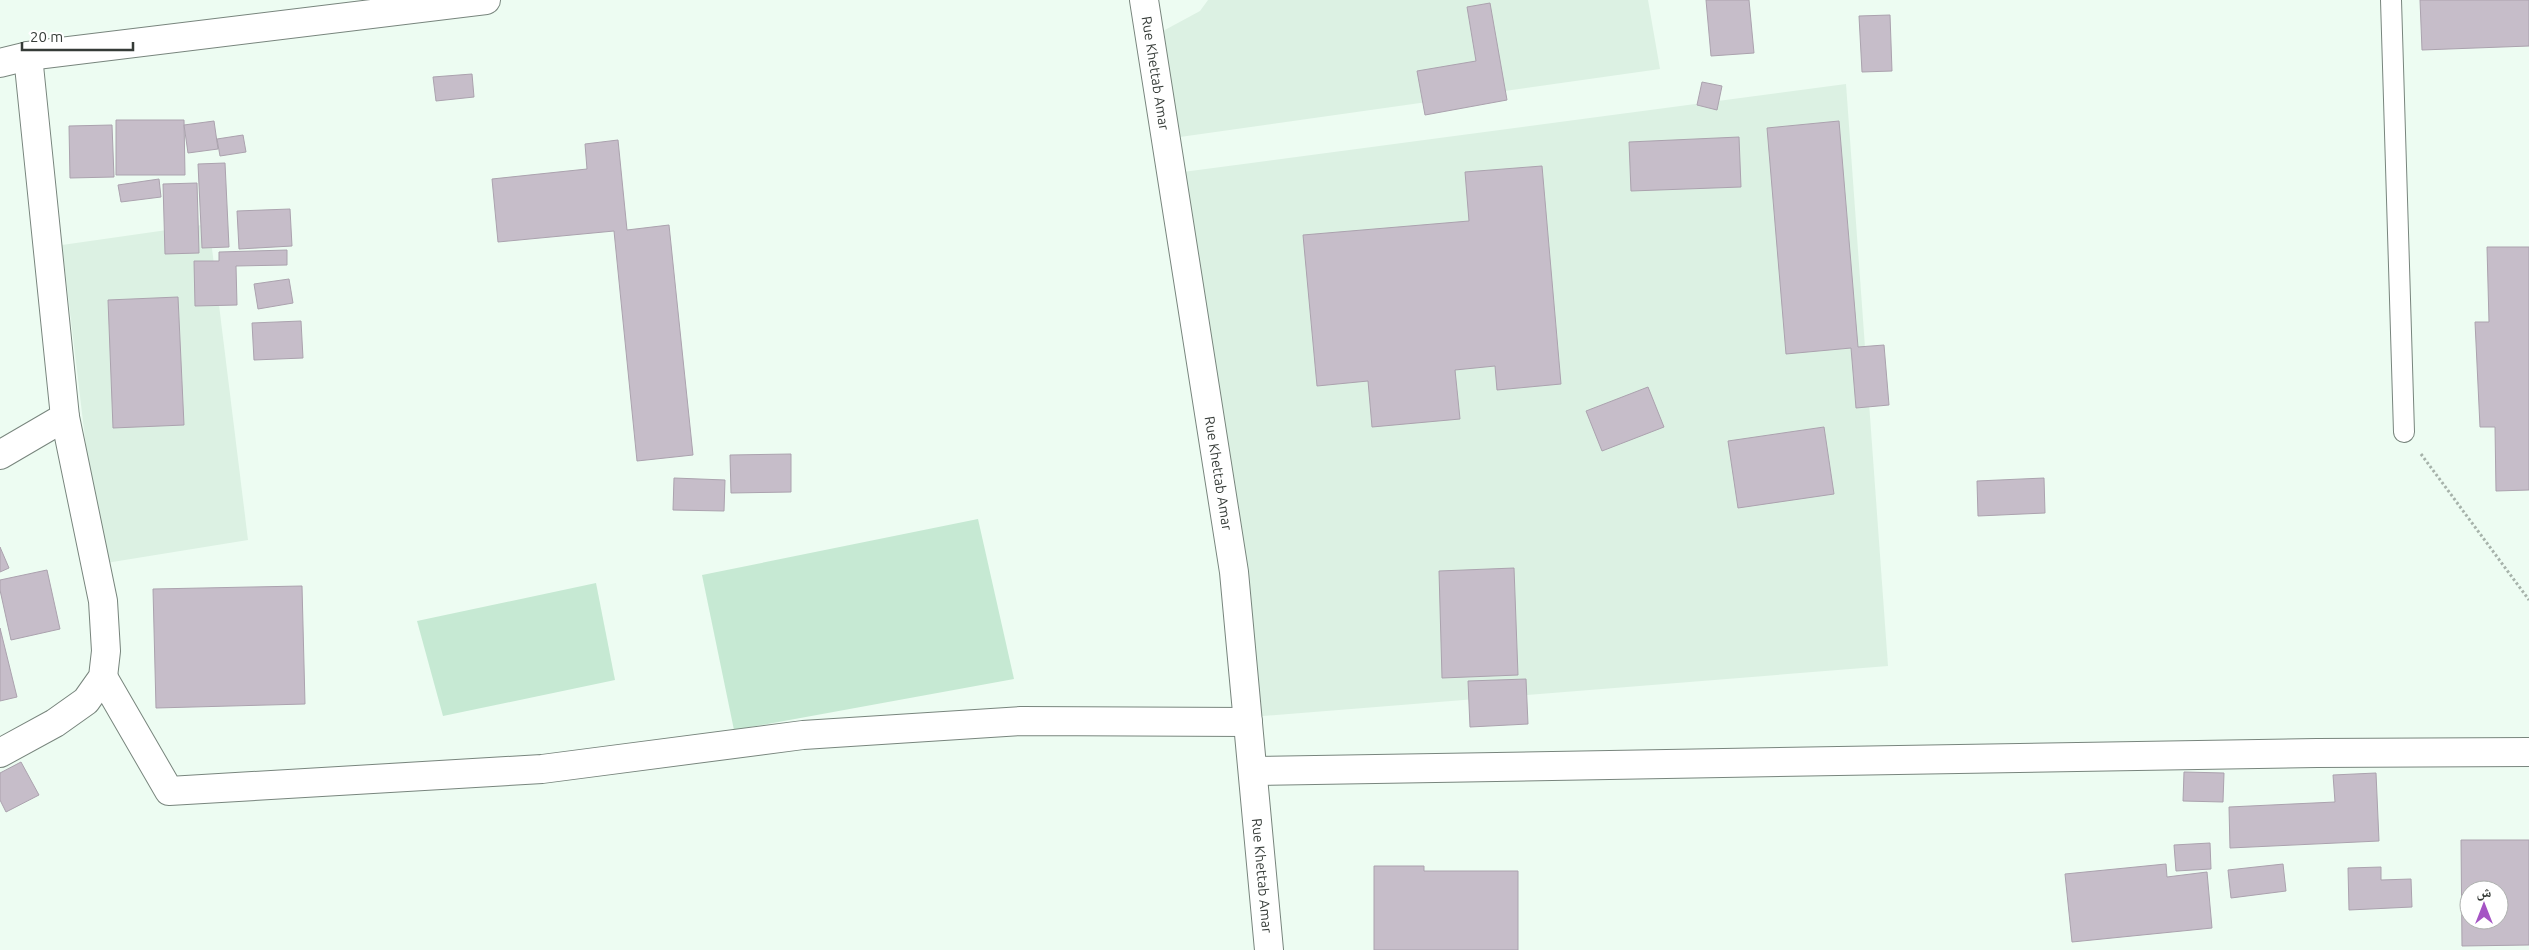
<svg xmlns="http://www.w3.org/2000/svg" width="2529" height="950" viewBox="0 0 2529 950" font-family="Ubuntu,'Noto Naskh Arabic',sans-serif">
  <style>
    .built { fill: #dcf1e3 }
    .green { fill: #c6e9d3 }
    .building { fill: #c6bdc9; stroke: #aba2ae; fill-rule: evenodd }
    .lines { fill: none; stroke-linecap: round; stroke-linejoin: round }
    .service-casing { stroke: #78857d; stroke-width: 22 }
    .minor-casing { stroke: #78857d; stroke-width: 30 }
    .secondary-casing { stroke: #78857d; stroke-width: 30 }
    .path { stroke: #a6b2aa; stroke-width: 3; stroke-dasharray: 2.5 2.5; stroke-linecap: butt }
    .service { stroke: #fff; stroke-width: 20 }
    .minor { stroke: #fff; stroke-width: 28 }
    .secondary { stroke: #fff; stroke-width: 28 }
    .labels { text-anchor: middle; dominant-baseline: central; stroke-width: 4; stroke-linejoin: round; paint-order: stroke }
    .street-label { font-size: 14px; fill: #353b37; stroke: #fff }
  </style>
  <rect width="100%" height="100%" fill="#edfcf2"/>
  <g class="built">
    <path d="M1208,0h440l12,69 -480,68 -17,-106 37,-20z"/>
    <path d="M1846,84l42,582 -637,51 -68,-545z"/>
    <path d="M209,224l39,316 -148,24 -38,-319z"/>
  </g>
  <g class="green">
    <path d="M978,519l36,160 -280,51 -32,-155z"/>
    <path d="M596,583l19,97 -172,36 -26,-95z"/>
  </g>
  <g class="building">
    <path d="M1706,0h43l5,53 -43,3z"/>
    <path d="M2420,0h109v46l-107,4z"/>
    <path d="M1490,3l17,97 -82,15 -8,-44 59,-10 -9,-54z"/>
    <path d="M1890,15l2,56 -30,1 -3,-56z"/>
    <path d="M472,74l2,23 -38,4 -3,-24z"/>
    <path d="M1702,82l20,4 -5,24 -20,-5z"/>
    <path d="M116,120h68l1,55h-69z"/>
    <path d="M214,121l4,28 -30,4 -4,-28z"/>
    <path d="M1839,121l19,226 26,-2 5,60 -33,3 -5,-60 -65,6 -19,-226z"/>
    <path d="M112,125l2,52 -44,1 -1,-52z"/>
    <path d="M243,135l3,17 -26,4 -3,-17z"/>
    <path d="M1739,137l2,50 -110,4 -2,-49z"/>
    <path d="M618,140l9,90 42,-5 24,230 -56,6 -23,-230 -116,11 -6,-63 95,-10 -2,-25z"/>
    <path d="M225,163l4,84 -27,1 -4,-84z"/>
    <path d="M1542,166l19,218 -64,6 -2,-24 -40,4 5,49 -88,8 -4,-46 -51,5 -14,-151 166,-14 -4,-49z"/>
    <path d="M159,179l2,18 -40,5 -3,-17z"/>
    <path d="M197,183l2,70 -34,1 -2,-70z"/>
    <path d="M290,209l2,37 -53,3 -2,-38z"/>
    <path d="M2487,247h42v243l-33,1 -1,-64h-15l-5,-105h14z"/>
    <path d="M287,250v15l-51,1 1,39 -42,1 -1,-45h25v-9z"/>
    <path d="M289,279l4,24 -35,6 -4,-25z"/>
    <path d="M178,297l6,128 -71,3 -5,-128z"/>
    <path d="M301,321l2,37 -49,2 -2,-37z"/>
    <path d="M1648,387l16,40 -62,24 -16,-40z"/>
    <path d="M1824,427l10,67 -96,14 -10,-67z"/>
    <path d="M791,454v38l-60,1 -1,-38z"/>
    <path d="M674,478l51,2 -1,31 -51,-1z"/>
    <path d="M2044,478l1,35 -67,3 -1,-35z"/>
    <path d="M0,547l9,21 -9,4z"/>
    <path d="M1514,568l4,107 -76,3 -3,-107z"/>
    <path d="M47,570l13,59 -49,11 -11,-50v-10z"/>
    <path d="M302,586l3,118 -149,4 -3,-119z"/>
    <path d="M0,628l17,69 -17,4z"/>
    <path d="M1526,679l2,45 -58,3 -2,-46z"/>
    <path d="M21,762l18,33 -33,17 -6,-12v-27z"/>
    <path d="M2184,772l40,1 -1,29 -40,-1z"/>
    <path d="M2376,773l3,68 -149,7 -1,-41 106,-5 -2,-27z"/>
    <path d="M2461,840h68v105l-67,1zM2469,890h30v30h-30z"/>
    <path d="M2210,843l1,26 -35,2 -2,-26z"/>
    <path d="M2166,864l1,13 40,-5 5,56 -140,14 -7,-68z"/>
    <path d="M2283,864l3,27 -55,7 -3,-28z"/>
    <path d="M1374,866h50v5h94v79h-144z"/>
    <path d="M2381,867v13l30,-1 1,28 -63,3 -1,-42z"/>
  </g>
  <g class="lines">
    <defs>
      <path id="service" d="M2391,0l13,432"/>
      <g id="minor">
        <path d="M0,63l28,-7 458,-56"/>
        <path d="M0,455l65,-38"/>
        <path d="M103,677l66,114 373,-22 261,-34 218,-14 227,1"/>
        <path d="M0,753l55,-30 31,-22 17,-24 3,-26 -3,-50 -38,-184 -37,-361"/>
        <path d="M1253,771l1064,-18 212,-1"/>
      </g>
      <g id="secondary">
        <path id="s1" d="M1144,0l90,572 35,378"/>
      </g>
    </defs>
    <use href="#service" class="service-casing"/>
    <use href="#minor" class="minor-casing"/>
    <use href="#secondary" class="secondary-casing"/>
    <path class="path" d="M2421,454l108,146"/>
    <use href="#service" class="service"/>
    <use href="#minor" class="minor"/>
    <use href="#secondary" class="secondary"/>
  </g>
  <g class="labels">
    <g class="street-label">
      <text stroke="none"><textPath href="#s1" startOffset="74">Rue Khettab Amar</textPath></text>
      <text stroke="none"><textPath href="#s1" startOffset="479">Rue Khettab Amar</textPath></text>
      <text stroke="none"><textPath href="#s1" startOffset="884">Rue Khettab Amar</textPath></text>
    </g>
  </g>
  <g transform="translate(2484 905)"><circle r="24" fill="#ffffff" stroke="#aeb1af"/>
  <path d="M0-4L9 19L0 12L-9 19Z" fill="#a554c4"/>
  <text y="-8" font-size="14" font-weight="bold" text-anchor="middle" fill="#353b37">ش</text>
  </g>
  <path d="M22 42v8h111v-8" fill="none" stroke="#353b37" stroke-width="2.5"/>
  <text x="30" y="42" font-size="15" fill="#353b37" stroke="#ffffff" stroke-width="4" paint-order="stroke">20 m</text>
</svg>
